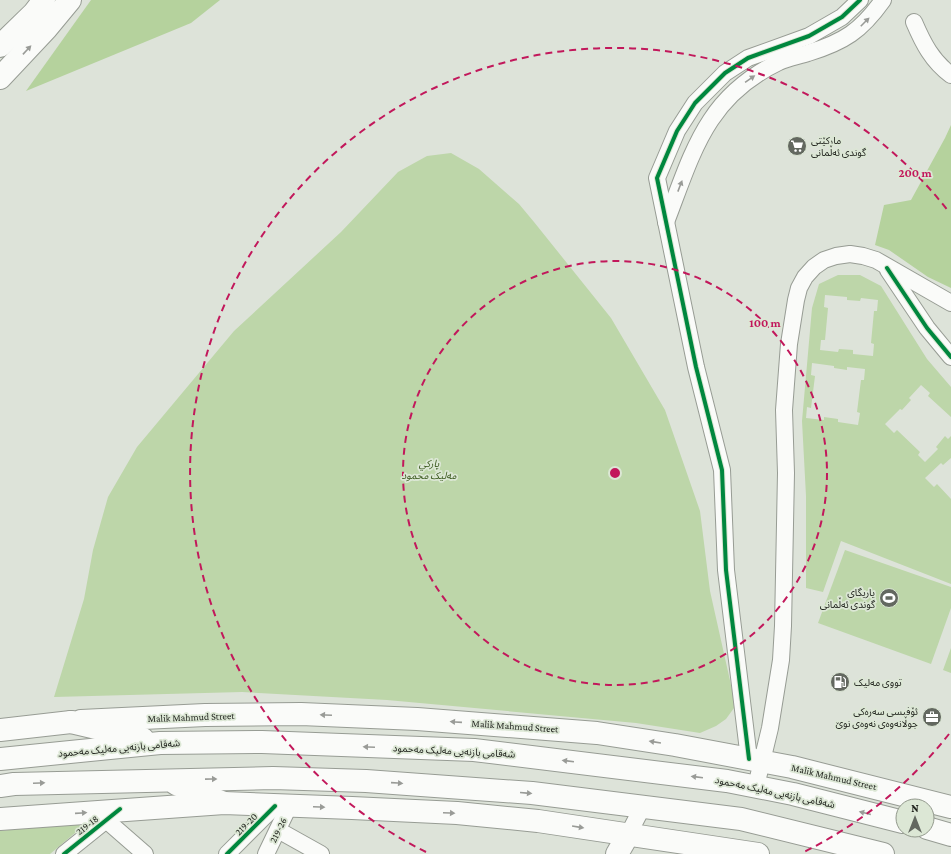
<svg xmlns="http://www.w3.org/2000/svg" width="951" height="854" viewBox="0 0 951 854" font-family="'Crimson Pro','Noto Sans Arabic',serif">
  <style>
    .green { fill: #bdd6a9; fill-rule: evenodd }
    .forest { fill: #b5d29d }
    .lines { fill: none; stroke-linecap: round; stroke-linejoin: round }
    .street-casing { stroke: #979c94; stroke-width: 18 }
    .secondary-casing { stroke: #979c94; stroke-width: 24 }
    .primary-casing { stroke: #979c94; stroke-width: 24 }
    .highway-casing { stroke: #979c94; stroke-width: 24 }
    .street { stroke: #fafbf9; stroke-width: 16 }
    .secondary { stroke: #fafbf9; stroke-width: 22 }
    .primary { stroke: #fafbf9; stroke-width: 22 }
    .highway { stroke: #fafbf9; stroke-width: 22 }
    .cycleway-casing { stroke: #dce7d5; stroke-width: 6 }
    .cycleway { stroke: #00873e; stroke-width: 4 }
    .oneway { fill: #999b97 }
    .ring { fill: none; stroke: #c2185b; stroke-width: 2; stroke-dasharray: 7 5 }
    .labels { text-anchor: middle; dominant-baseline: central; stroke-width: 3.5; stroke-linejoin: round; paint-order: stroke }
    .poi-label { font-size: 10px; fill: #22251f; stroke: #dce7d5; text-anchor: start }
    .park-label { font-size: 10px; font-style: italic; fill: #39581c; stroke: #dce7d5 }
    .street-label { font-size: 10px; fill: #22251f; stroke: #dce7d5 }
    .centre { fill: #c2185b; stroke: #dce7d5; stroke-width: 2 }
    .ring-label { font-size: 12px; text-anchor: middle; font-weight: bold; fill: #c2185b; stroke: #dce7d5; stroke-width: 3.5; stroke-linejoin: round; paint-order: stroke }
  </style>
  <rect width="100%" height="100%" fill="#dde3d9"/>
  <g class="green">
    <path d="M451,153l28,16 40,35 15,18 77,96 54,92 35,101 10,80 23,103 1,14 -8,11 -10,7 -16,7 -64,-10 -249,-23 -145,-8 -188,5 30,-98 9,-49 15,-53 29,-50 97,-116 107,-99 57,-60 29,-16z"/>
    <path d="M838,275h22l21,11 46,73 24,28v30l-23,-21 2,-3 -9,-8 -12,13 2,2 -9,10 -2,-1 -15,15 9,9 3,-3 23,22 -2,3 7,7 13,-13 -2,-2 9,-11 3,3 3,-3v22l-8,7 -2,-2 -16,15 9,9 3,-3 14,15v85l-110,-43 -18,51 -17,-4v-92l-4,-75 10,-113 7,-24zM825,295l22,2v3l13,1 1,-3 17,2 -1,11h-3l-3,32 3,1 -1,12 -20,-2v-4l-14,-1 -1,3 -18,-2 1,-10h4l3,-32 -4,-1zM812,363l22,3v2l13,2v-3l18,2 -1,11h-3l-4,32 3,1 -2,12 -20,-3v-3l-14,-2v3l-18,-2 1,-11 4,1 4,-32 -4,-1z"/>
    <path d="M845,550l106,37v21l-20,56 -113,-41z"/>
    <path d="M951,648v25l-8,-3z"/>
    <path d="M89,821l-39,33h-50v-23z"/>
  </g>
  <g class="forest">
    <path d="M91,0h129l-29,23 -165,68z"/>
    <path d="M951,125v163l-23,-11 -39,-27 -14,-5 9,-40 27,-5 34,-62z"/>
  </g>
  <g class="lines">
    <defs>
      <g id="street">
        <path d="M914,22c9,21 18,39 37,53"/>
        <path d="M666,222c27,-70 40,-125 113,-160 9,-4 20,-6 29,-9 36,-11 53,-22 75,-53"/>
        <path d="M888,270l39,58 24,29"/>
        <path d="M749,759l-23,-189 -4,-100 -26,-103 -39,-189 20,-47 18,-28 30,-30 23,-15 61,-22 33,-19 18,-17"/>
        <path d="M756,786l14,-58 11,-68 2,-34 3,-153 -2,-63 5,-66 7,-44 3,-12 6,-11 9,-10 10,-7 12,-4 14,-2 13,2 13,4 75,43"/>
        <path d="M106,820l39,34"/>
        <path d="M278,830l43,24"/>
        <path d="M628,835l15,-29"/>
        <path d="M64,854l56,-45"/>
        <path d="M227,854l48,-48"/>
        <path d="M266,854l23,-48"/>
      </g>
      <g id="secondary">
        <path d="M81,721l124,-6 96,-1 116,5 180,14 78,12 117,22 159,40"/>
        <path d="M0,819l224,-16 128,5 105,5 81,8 220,33"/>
        <path d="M617,854l11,-19"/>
      </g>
      <g id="primary">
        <path d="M0,46l34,-33 10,-13"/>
        <path d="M0,78l46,-49 24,-29"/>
        <path d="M0,730l71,-8"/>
      </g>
      <g id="highway">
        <path d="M71,722l72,17"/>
        <path d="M0,759l160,-16 102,-1 212,8 253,31 66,13 110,28"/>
        <path d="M176,784l48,19"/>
        <path d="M0,786l14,-2 259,-6 93,3 166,12 209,26 142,35"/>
        <path d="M927,828l24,7"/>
      </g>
    </defs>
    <use href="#street" class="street-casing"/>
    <use href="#secondary" class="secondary-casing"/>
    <use href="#primary" class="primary-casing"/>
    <use href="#highway" class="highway-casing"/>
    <use href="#street" class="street"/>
    <use href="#secondary" class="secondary"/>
    <use href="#primary" class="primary"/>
    <use href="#highway" class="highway"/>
    <defs>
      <g id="cycleway">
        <path d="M887,268l40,60 24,29"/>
        <path d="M749,759l-23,-189 -4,-100 -26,-103 -39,-189 20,-47 18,-28 30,-30 23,-15 61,-22 33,-19 18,-17"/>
        <path d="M64,854l56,-45"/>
        <path d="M227,854l48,-48"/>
      </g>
    </defs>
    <use href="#cycleway" class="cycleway-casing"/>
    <use href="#cycleway" class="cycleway"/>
  </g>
  <defs><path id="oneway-solid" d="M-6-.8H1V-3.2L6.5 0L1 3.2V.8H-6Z"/></defs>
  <g class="oneway">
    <use href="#oneway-solid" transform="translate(865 22) rotate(-45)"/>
    <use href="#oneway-solid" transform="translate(27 50) rotate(-47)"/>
    <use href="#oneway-solid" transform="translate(750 79) rotate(-35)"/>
    <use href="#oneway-solid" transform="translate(680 186) rotate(-69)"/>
    <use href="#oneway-solid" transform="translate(326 715) rotate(-177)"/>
    <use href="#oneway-solid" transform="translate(456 722) rotate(-176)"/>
    <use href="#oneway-solid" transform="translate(655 742) rotate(-171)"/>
    <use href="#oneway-solid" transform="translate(369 747) rotate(-178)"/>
    <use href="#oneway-solid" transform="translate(568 761) rotate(-173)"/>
    <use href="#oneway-solid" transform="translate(697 777) rotate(-173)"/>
    <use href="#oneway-solid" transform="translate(211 779) rotate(-1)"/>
    <use href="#oneway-solid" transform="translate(39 783) rotate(-2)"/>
    <use href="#oneway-solid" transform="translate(397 783) rotate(4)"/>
    <use href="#oneway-solid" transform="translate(526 793) rotate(5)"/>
    <use href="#oneway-solid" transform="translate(319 807) rotate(2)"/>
    <use href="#oneway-solid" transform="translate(81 813) rotate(-4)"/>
    <use href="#oneway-solid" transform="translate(449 813) rotate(3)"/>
    <use href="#oneway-solid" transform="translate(865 813) rotate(-166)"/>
    <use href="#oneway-solid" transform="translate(578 827) rotate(9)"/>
  </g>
  <g class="ring">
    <circle cx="615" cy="473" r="212"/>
    <path d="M949 734A424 424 0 0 1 804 852M426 852A424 424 0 1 1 949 212"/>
  </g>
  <defs>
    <symbol id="supermarket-disc" viewBox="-11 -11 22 22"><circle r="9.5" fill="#636860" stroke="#dce7d5"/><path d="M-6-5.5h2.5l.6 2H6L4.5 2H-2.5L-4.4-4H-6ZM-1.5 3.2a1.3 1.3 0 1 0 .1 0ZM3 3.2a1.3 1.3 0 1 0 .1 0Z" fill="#fff"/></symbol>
    <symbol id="stadium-disc" viewBox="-11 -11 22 22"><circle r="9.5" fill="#636860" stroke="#dce7d5"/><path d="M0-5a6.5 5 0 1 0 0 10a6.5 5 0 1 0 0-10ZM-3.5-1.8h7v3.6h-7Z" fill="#fff"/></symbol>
    <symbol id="fuel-disc" viewBox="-11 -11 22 22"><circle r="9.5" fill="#636860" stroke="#dce7d5"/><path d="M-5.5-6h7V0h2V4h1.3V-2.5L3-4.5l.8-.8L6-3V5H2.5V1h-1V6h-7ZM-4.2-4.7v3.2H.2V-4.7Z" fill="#fff"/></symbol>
    <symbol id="office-disc" viewBox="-11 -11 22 22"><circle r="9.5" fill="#636860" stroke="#dce7d5"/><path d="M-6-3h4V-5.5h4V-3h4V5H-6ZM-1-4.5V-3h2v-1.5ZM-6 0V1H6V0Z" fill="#fff"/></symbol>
  </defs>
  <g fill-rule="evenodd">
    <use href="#supermarket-disc" x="786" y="135" width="22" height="22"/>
    <use href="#stadium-disc" x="878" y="587" width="22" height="22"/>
    <use href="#fuel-disc" x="829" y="671" width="22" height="22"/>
    <use href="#office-disc" x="921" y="706" width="22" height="22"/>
  </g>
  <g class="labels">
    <g class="poi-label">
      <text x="811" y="140">مارکێتی<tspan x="811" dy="12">گوندی ئەڵمانی</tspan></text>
      <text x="875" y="592" text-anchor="end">یاریگای<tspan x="875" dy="12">گوندی ئەڵمانی</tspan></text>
      <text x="854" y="682">تووی مەلیک</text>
      <text x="918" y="711" text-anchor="end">ئۆفیسی سەرەکی<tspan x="918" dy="12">جوڵانەوەی نەوەی نوێ</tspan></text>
    </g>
    <g class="park-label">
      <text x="429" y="463">پارکي<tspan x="429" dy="12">مەليک محمود</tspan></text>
    </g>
    <g class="street-label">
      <text transform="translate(191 717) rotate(-2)">Malik Mahmud Street</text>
      <text transform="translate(515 726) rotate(4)">Malik Mahmud Street</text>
      <text transform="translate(119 748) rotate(-5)">شەقامی بازنەیی مەلیک مەحمود</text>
      <text transform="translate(454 751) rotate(3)">شەقامی بازنەیی مەلیک مەحمود</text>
      <text transform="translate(834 777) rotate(13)">Malik Mahmud Street</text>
      <text transform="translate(775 792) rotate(12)">شەقامی بازنەیی مەلیک مەحمود</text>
      <text transform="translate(246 824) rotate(-45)">219-20</text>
      <text transform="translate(87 825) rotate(-38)">219-18</text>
      <text transform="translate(278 830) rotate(-64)">219-26</text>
    </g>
  </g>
  <circle cx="615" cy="473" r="6" class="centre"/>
  <g class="ring-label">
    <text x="915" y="177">200 m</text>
    <text x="765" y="327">100 m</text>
  </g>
  <g transform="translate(915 818)"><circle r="19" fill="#dce7d5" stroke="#92998c"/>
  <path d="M0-3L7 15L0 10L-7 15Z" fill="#636860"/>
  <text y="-6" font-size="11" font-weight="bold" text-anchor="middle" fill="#22251f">N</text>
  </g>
</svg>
